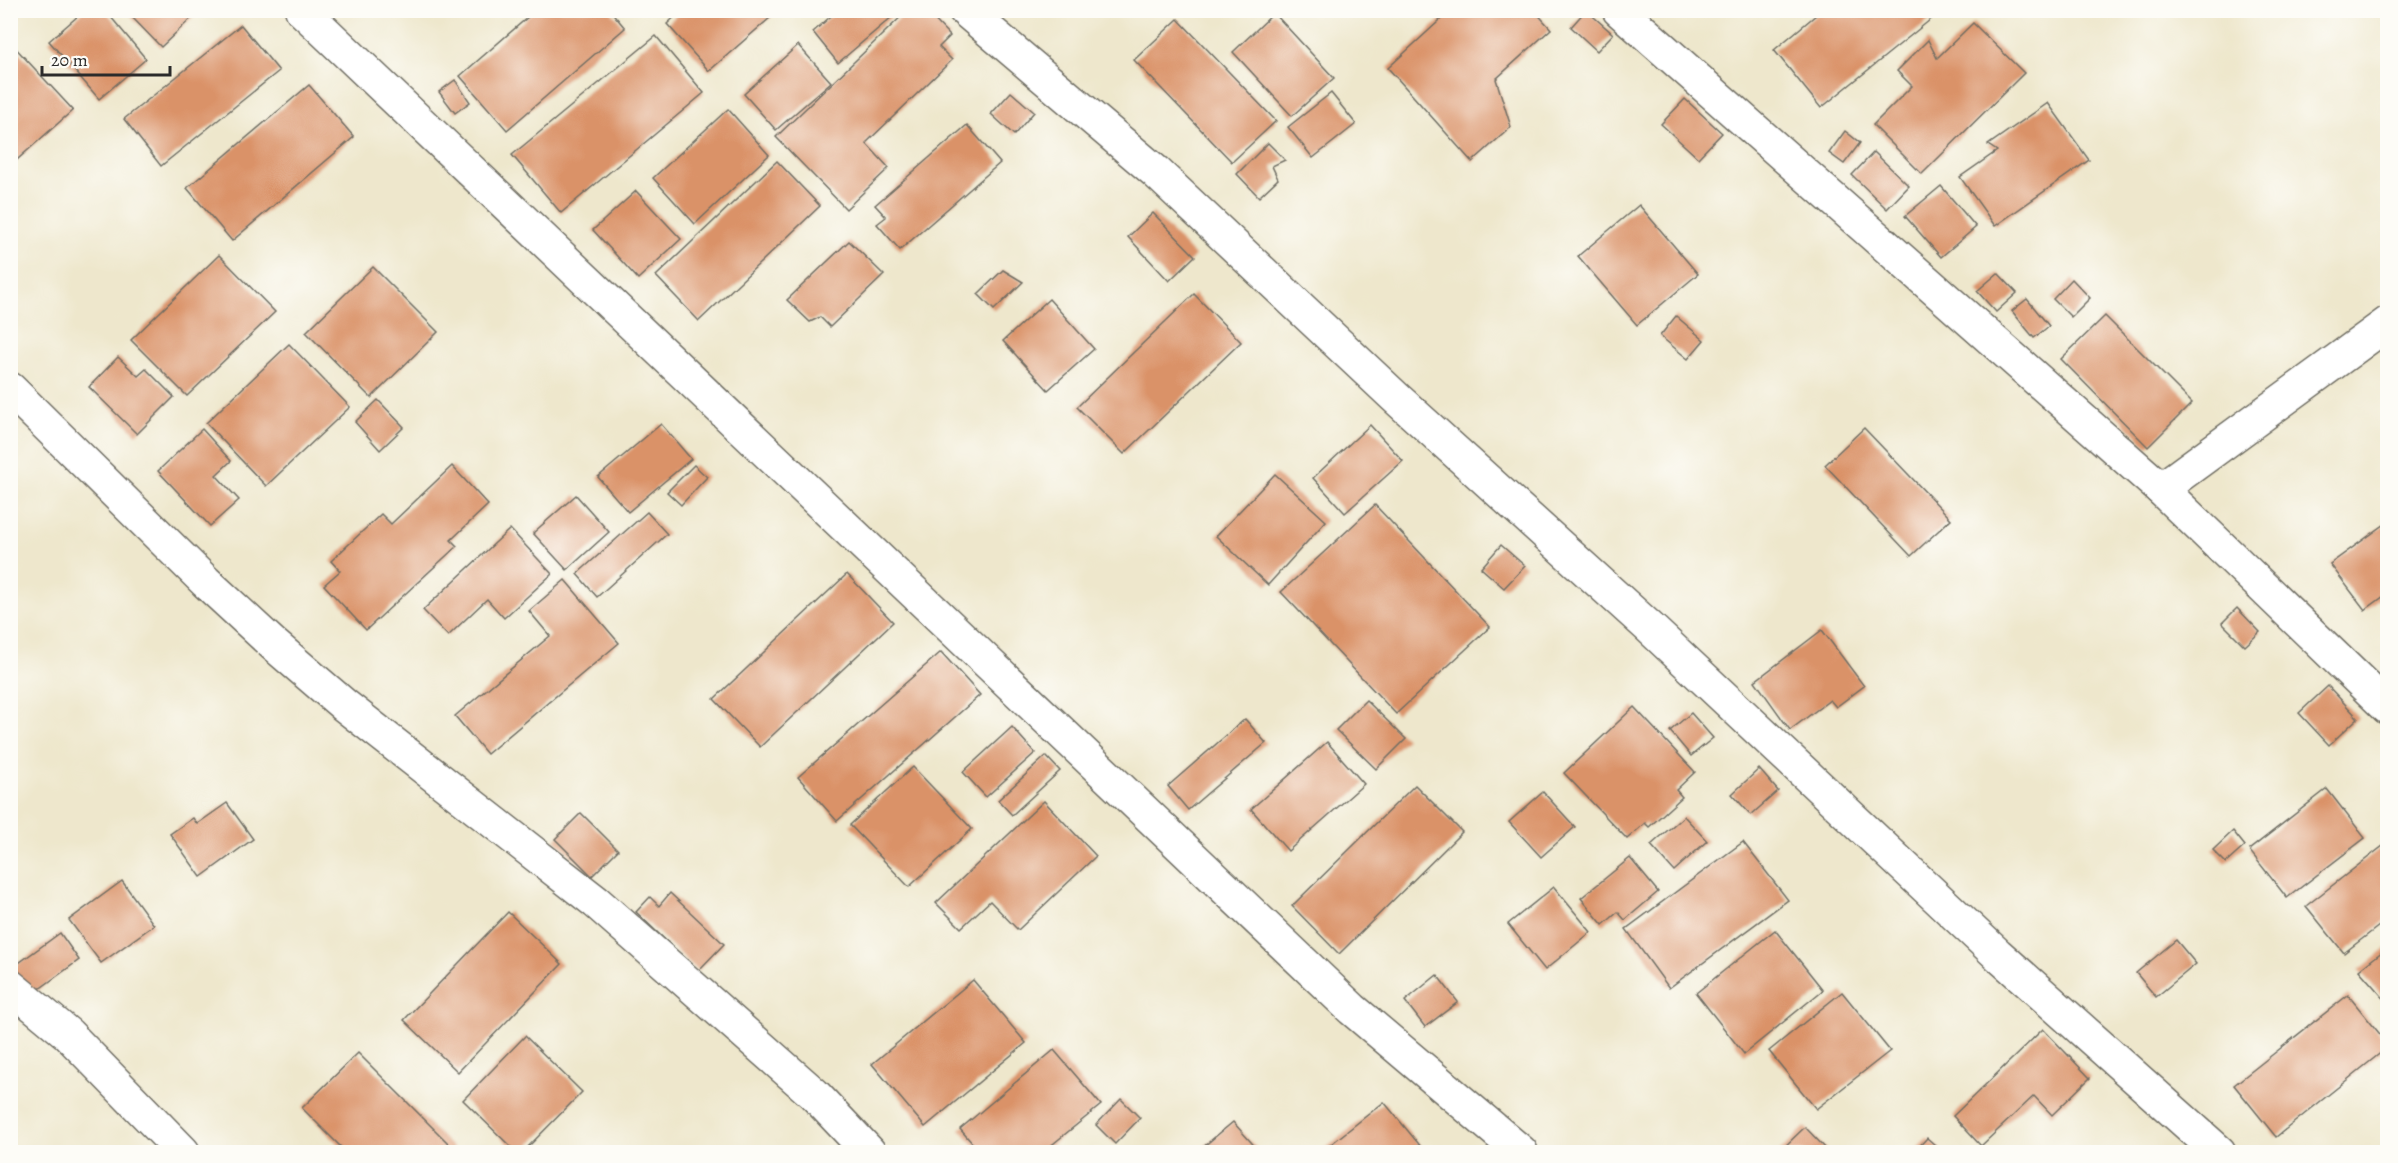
<svg xmlns="http://www.w3.org/2000/svg" width="2398" height="1163" viewBox="0 0 2398 1163" font-family="Alegreya,serif">
  <style>
    .building { fill: #da9268 }
    .lines { fill: none; stroke-linecap: round; stroke-linejoin: round }
    .minor-casing { stroke: #6f6d63; stroke-width: 36 }
    .minor { stroke: #fff; stroke-width: 33 }
  </style>
  <rect width="100%" height="100%" fill="#fdfcf7"/>
  <filter id="ink" filterUnits="userSpaceOnUse"><feTurbulence type="fractalNoise" baseFrequency=".0167" numOctaves="2"/><feDisplacementMap in="SourceGraphic" scale="12" xChannelSelector="R" yChannelSelector="G"/><feConvolveMatrix kernelMatrix="1 2 1 2 8 2 1 2 1" color-interpolation-filters="sRGB"/></filter>
  <filter id="wash" filterUnits="userSpaceOnUse"><feTurbulence type="fractalNoise" baseFrequency=".008" numOctaves="4" result="noise"/><feDisplacementMap in="SourceGraphic" scale="24" xChannelSelector="R" yChannelSelector="G"/><feGaussianBlur stdDeviation="1.35" result="paint"/><feColorMatrix in="noise" values="0 0 0 0 0 0 0 0 0 0 0 0 0 0 0 0 0 1.4 0 .05"/><feComposite in="paint" operator="in"/></filter>
  <g filter="url(#wash)">
    <rect width="100%" height="100%" fill="#eee7cc"/>
    <g id="blocks">
      <g class="building">
        <path d="M85,10h20l41,49 -47,40 -50,-58z"/>
        <path d="M135,10h65l-39,37 -31,-32z"/>
        <path d="M536,10h74l15,18 -118,102 -47,-54z"/>
        <path d="M682,10h97l-70,61 -42,-47z"/>
        <path d="M838,10h62l-62,53 -25,-31z"/>
        <path d="M908,10h17l25,26 -11,11 13,13 -86,83 23,25 -43,41 -70,-72z"/>
        <path d="M1451,10h83l17,19 -55,50 15,48 -39,35 -84,-94z"/>
        <path d="M1586,10l27,24 -16,17 -26,-24z"/>
        <path d="M1822,10h108l5,6 -114,92 -47,-58z"/>
        <path d="M1274,13l60,65 -42,38 -59,-64z"/>
        <path d="M1178,19l98,102 -44,41 -98,-102z"/>
        <path d="M1973,23l51,50 -102,101 -49,-49 39,-39 -15,-15 31,-31 9,18z"/>
        <path d="M241,25l38,46 -118,95 -37,-47z"/>
        <path d="M656,36l48,57 -143,120 -49,-58z"/>
        <path d="M10,42l63,68 -63,56z"/>
        <path d="M798,45l33,37 -55,48 -32,-36z"/>
        <path d="M455,80l15,22 -15,11 -16,-21z"/>
        <path d="M309,85l45,52 -122,104 -45,-53z"/>
        <path d="M1011,92l23,20 -20,23 -23,-21z"/>
        <path d="M1331,93l25,31 -43,34 -25,-31z"/>
        <path d="M1685,99l37,34 -24,25 -37,-34z"/>
        <path d="M2048,103l41,57 -94,66 -35,-49 37,-26 -9,-6z"/>
        <path d="M728,109l41,46 -74,69 -42,-46z"/>
        <path d="M967,125l33,38 -100,87 -23,-26 9,-7 -11,-12z"/>
        <path d="M1845,131l15,12 -16,21 -15,-11z"/>
        <path d="M1268,143l17,17 -13,6 6,13 -19,18 -22,-23z"/>
        <path d="M1874,152l35,34 -22,23 -35,-34z"/>
        <path d="M777,161l43,45 -121,115 -43,-45z"/>
        <path d="M1941,186l35,41 -35,30 -36,-41z"/>
        <path d="M636,191l45,48 -43,40 -45,-49z"/>
        <path d="M1639,205l59,69 -61,51 -59,-69z"/>
        <path d="M1153,213l42,43 -26,25 -41,-44z"/>
        <path d="M849,241l35,34 -54,52 -10,-10 -10,5 -23,-22z"/>
        <path d="M219,255l56,57 -88,84 -56,-56z"/>
        <path d="M373,267l65,65 -67,66 -65,-66z"/>
        <path d="M1003,270l20,12 -29,28 -16,-16z"/>
        <path d="M1998,273l19,20 -21,19 -19,-21z"/>
        <path d="M2072,279l18,19 -19,19 -18,-18z"/>
        <path d="M1194,294l47,48 -117,112 -47,-47z"/>
        <path d="M1049,299l45,50 -46,41 -45,-49z"/>
        <path d="M2027,299l22,27 -15,12 -22,-27z"/>
        <path d="M1676,316l28,24 -16,19 -28,-23z"/>
        <path d="M2105,316l87,87 -44,44 -87,-88z"/>
        <path d="M289,344l61,63 -84,79 -60,-63z"/>
        <path d="M118,357l20,19 8,-7 28,28 -37,37 -48,-47z"/>
        <path d="M378,400l26,27 -24,23 -25,-28z"/>
        <path d="M661,424l30,35 -63,53 -30,-35z"/>
        <path d="M1370,425l33,36 -58,52 -32,-35z"/>
        <path d="M1864,428l87,91 -40,37 -86,-91z"/>
        <path d="M202,429l29,32 -15,14 23,25 -29,26 -52,-55z"/>
        <path d="M694,465l13,12 -26,28 -14,-13z"/>
        <path d="M452,466l36,39 -37,35 6,6 -91,84 -42,-45 16,-14 -9,-10 50,-47 10,10z"/>
        <path d="M1275,474l51,47 -58,64 -52,-49z"/>
        <path d="M576,495l33,37 -42,38 -34,-37z"/>
        <path d="M1375,505l115,122 -94,87 -115,-122z"/>
        <path d="M647,512l20,22 -70,63 -20,-23z"/>
        <path d="M2388,522v71l-23,17 -35,-46z"/>
        <path d="M510,529l42,45 -48,44 -17,-19 -39,37 -25,-26z"/>
        <path d="M1501,545l24,21 -21,22 -23,-20z"/>
        <path d="M847,574l46,48 -133,125 -46,-48z"/>
        <path d="M565,580l54,63 -132,111 -32,-38 95,-80 -21,-25z"/>
        <path d="M2237,608l23,24 -15,14 -23,-23z"/>
        <path d="M1822,630l42,56 -28,21 -6,-7 -40,30 -35,-49z"/>
        <path d="M941,652l39,43 -143,126 -39,-44z"/>
        <path d="M2328,686l30,32 -29,27 -30,-32z"/>
        <path d="M1366,700l40,39 -30,30 -40,-39z"/>
        <path d="M1634,707l61,65 -19,18 6,7 -33,30 -4,-4 -18,16 -63,-66z"/>
        <path d="M1691,713l22,25 -22,18 -21,-25z"/>
        <path d="M1245,719l21,24 -78,67 -20,-24z"/>
        <path d="M1012,727l23,26 -49,44 -23,-25z"/>
        <path d="M1327,742l37,42 -76,67 -37,-42z"/>
        <path d="M1046,756l14,15 -48,44 -14,-15z"/>
        <path d="M913,767l59,62 -63,58 -59,-62z"/>
        <path d="M1759,769l19,22 -27,24 -19,-21z"/>
        <path d="M1415,785l47,47 -123,122 -47,-48z"/>
        <path d="M2327,789l38,49 -78,60 -38,-48z"/>
        <path d="M1543,792l32,35 -34,30 -32,-35z"/>
        <path d="M1044,801l52,55 -78,74 -28,-29 -29,27 -25,-25z"/>
        <path d="M227,803l26,36 -52,38 -31,-43 23,-16 4,6z"/>
        <path d="M581,813l37,37 -26,26 -37,-37z"/>
        <path d="M1684,816l23,25 -33,30 -23,-26z"/>
        <path d="M2233,831l12,15 -19,17 -13,-13z"/>
        <path d="M1743,842l45,58 -119,88 -43,-59z"/>
        <path d="M2388,842v77l-44,34 -38,-47z"/>
        <path d="M1630,858l28,34 -33,28 -7,-8 -15,13 -22,-27z"/>
        <path d="M122,881l32,44 -53,38 -32,-43z"/>
        <path d="M1554,887l37,45 -46,38 -37,-46z"/>
        <path d="M670,893l54,51 -26,27 -62,-59 14,-15 9,9z"/>
        <path d="M508,912l54,52 -104,108 -54,-52z"/>
        <path d="M1775,930l48,60 -79,64 -48,-61z"/>
        <path d="M60,933l19,27 -48,35 -19,-27z"/>
        <path d="M2176,940l20,24 -40,33 -20,-24z"/>
        <path d="M2388,947v56l-29,-33z"/>
        <path d="M1437,975l21,27 -33,25 -20,-26z"/>
        <path d="M973,980l53,63 -101,84 -53,-63z"/>
        <path d="M1842,992l48,59 -74,58 -47,-58z"/>
        <path d="M2348,995l40,49v3l-112,90 -42,-52z"/>
        <path d="M2043,1029l47,49 -38,37 -18,-19 -53,50 -28,-30z"/>
        <path d="M525,1036l57,56 -59,60h-7l-53,-52z"/>
        <path d="M1054,1050l47,55 -58,47h-63l-20,-23z"/>
        <path d="M358,1053l99,99h-111l-44,-44z"/>
        <path d="M1121,1099l19,19 -25,26 -19,-19z"/>
        <path d="M1384,1102l39,47 -4,3h-98z"/>
        <path d="M1233,1122l27,30h-63z"/>
        <path d="M1805,1127l24,25h-50z"/>
        <path d="M1927,1138l16,14h-29z"/>
      </g>
    </g>
  </g>
  <g filter="url(#ink)">
    <use href="#blocks" fill-opacity="0" stroke="#6f6d63" stroke-width="1.5"/>
    <g class="lines">
      <defs>
        <g id="minor">
          <path d="M302,10l1050,999 169,143"/>
          <path d="M965,10l191,162 239,225 254,230 348,327 222,198"/>
          <path d="M1619,10l542,479 227,219"/>
          <path d="M10,389l196,193 67,62 71,61 252,197 218,192 55,58"/>
          <path d="M2161,489l227,-166"/>
          <path d="M10,986l58,48 115,118"/>
        </g>
      </defs>
      <use href="#minor" class="minor-casing"/>
      <use href="#minor" class="minor"/>
    </g>
  </g>
  <rect width="2398" height="1163" fill="none" stroke="#fdfcf7" stroke-width="36"/>
  <path d="M42 66v9h128v-9" fill="none" stroke="#2b2b2b" stroke-width="3"/>
  <text x="51" y="66" font-size="18" fill="#2b2b2b" stroke="#fdfcf7" stroke-width="4.5" paint-order="stroke">20 m</text>
</svg>
